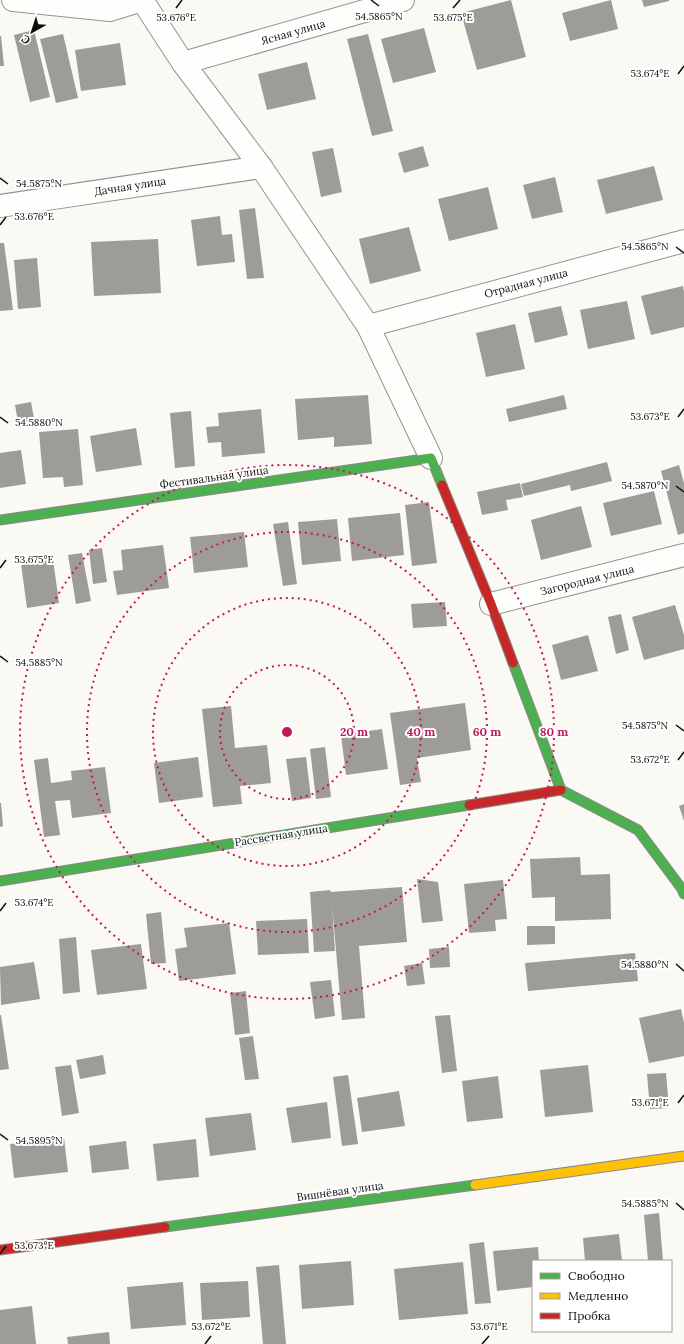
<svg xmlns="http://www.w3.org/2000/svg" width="684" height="1344" viewBox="0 0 684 1344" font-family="Lora,serif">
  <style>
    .building { fill: #9e9c98 }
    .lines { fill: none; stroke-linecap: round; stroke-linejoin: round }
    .street-casing { stroke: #949491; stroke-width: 24 }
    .fast-casing { stroke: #8b8a88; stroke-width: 11 }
    .slow-casing { stroke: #8b8a88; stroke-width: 11 }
    .jam-casing { stroke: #8b8a88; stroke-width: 11 }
    .street { stroke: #fefefd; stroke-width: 22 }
    .fast { stroke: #4caf50; stroke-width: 9 }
    .slow { stroke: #ffc107; stroke-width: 9 }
    .jam { stroke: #c62828; stroke-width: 9 }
    .ticks { fill: none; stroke: #0e0e0e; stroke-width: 1.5 }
    .ring { fill: none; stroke: #c2185b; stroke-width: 2; stroke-dasharray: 2 4 }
    .labels { text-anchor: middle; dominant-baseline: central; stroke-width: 4; stroke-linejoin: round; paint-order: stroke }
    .street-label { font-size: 11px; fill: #0e0e0e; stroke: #fff }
    .ticks-label { font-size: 10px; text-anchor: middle; fill: #0e0e0e; stroke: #fff; stroke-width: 4; stroke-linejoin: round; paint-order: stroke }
    .centre { fill: #c2185b; stroke: #fff; stroke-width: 2 }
    .ring-label { font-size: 12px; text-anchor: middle; font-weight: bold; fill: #c2185b; stroke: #fff; stroke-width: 4; stroke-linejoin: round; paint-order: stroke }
  </style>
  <rect width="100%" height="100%" fill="#faf9f3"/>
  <g class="building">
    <path d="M511,0l15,57 -49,13 -16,-57z"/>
    <path d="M611,0l7,29 -48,12 -8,-28z"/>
    <path d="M642,0h27v1l-25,6z"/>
    <path d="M424,28l12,44 -43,11 -12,-44z"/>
    <path d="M34,30l16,67 -20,5 -16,-67z"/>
    <path d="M63,34l15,64 -22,5 -16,-64z"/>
    <path d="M368,34l25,97 -21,5 -25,-97z"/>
    <path d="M0,36h1l3,30h-4z"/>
    <path d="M120,43l6,42 -45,6 -6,-41z"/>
    <path d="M307,62l9,37 -49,11 -9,-36z"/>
    <path d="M423,146l6,20 -25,7 -6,-20z"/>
    <path d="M333,148l9,44 -21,5 -9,-45z"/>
    <path d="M654,166l9,34 -57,14 -9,-34z"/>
    <path d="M555,177l8,35 -31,7 -9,-34z"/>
    <path d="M488,187l10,42 -49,12 -11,-42z"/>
    <path d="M255,208l9,70 -17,1 -8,-69z"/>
    <path d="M220,216l2,19 10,-1 3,28 -38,4 -6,-46z"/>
    <path d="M409,227l12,44 -51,13 -11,-45z"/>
    <path d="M158,239l3,54 -67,3 -3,-54z"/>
    <path d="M0,243h4l9,67 -13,1z"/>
    <path d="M37,258l4,49 -23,2 -4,-49z"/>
    <path d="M683,286l1,6v35l-33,8 -10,-39z"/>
    <path d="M627,301l8,38 -47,10 -8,-39z"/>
    <path d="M561,306l7,29 -33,8 -7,-30z"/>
    <path d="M515,324l10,45 -39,8 -10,-44z"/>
    <path d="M368,395l4,49 -38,3v-10l-36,3 -3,-41z"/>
    <path d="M564,395l3,14 -58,13 -3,-13z"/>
    <path d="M31,402l4,22 -16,3 -4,-22z"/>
    <path d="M261,409l4,44 -43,4 -1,-15 -13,1 -2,-16 13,-1 -1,-13z"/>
    <path d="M191,411l4,55 -20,2 -5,-55z"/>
    <path d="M136,428l6,37 -46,7 -6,-36z"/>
    <path d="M78,429l5,56 -19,2 -1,-10 -20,1 -4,-46z"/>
    <path d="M21,450l5,34 -26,4v-35z"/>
    <path d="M607,462l5,19 -41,10 -1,-6 -46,11 -3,-12z"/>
    <path d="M679,465l5,18v50l-6,2 -17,-64z"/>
    <path d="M520,483l3,14 -17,3 2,10 -26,5 -5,-23z"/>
    <path d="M654,491l8,33 -51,12 -8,-33z"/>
    <path d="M429,502l8,61 -25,3 -7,-61z"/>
    <path d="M581,506l11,41 -51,13 -10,-40z"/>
    <path d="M400,513l4,42 -52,6 -4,-43z"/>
    <path d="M337,519l4,42 -39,4 -4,-43z"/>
    <path d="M288,522l9,62 -14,2 -10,-62z"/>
    <path d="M244,532l4,35 -54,6 -4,-36z"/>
    <path d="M163,545l6,43 -52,7 -4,-24 10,-1 -2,-20z"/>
    <path d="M102,548l5,34 -14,2 -4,-34z"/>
    <path d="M82,553l9,48 -15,3 -8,-49z"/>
    <path d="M53,559l6,44 -32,5 -6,-44z"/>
    <path d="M445,602l2,24 -34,2 -2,-24z"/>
    <path d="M675,605l9,30v14l-40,11 -12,-43z"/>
    <path d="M621,614l8,36 -13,4 -8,-37z"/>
    <path d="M588,635l10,36 -37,9 -9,-35z"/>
    <path d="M465,703l6,47 -54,8 4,24 -21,3 -10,-72z"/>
    <path d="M231,706l4,42 32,-3 4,38 -31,3 2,18 -29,3 -11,-98z"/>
    <path d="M382,729l6,40 -42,6 -5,-40z"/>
    <path d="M325,747l6,50 -15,2 -6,-50z"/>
    <path d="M198,757l5,40 -44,6 -5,-40z"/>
    <path d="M306,757l5,41 -19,3 -6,-42z"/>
    <path d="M48,758l3,25 21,-3 -1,-9 34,-4 6,46 -39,5 -2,-18 -15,1 5,34 -16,2 -10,-77z"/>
    <path d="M0,803h1l2,23 -3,1z"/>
    <path d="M684,804v17l-5,-15z"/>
    <path d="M580,857l1,18 29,-1 1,45 -56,2v-24l-23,1 -2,-39z"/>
    <path d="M417,879l21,3 5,39 -21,2z"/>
    <path d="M503,880l4,39 -12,1 1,11 -27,2 -5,-49z"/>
    <path d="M402,887l5,55 -48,4 6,72 -23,2 -10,-116 3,47 -21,1 -4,-60 20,-2 1,2z"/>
    <path d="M161,912l5,51 -15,1 -5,-50z"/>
    <path d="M307,919l2,34 -51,2 -2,-34z"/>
    <path d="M229,923l7,51 -57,7 -4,-32 12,-2 -3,-19z"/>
    <path d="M527,926h28v18l-28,1z"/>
    <path d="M76,937l4,55 -17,2 -4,-55z"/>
    <path d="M141,944l6,45 -50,6 -6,-45z"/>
    <path d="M449,947l1,20 -20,1 -1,-19z"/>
    <path d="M635,953l3,28 -110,10 -3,-28z"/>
    <path d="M34,962l6,37 -39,6 -1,-38z"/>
    <path d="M422,963l3,21 -18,2 -3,-20z"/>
    <path d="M331,980l4,36 -20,3 -5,-37z"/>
    <path d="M246,991l4,42 -15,2 -5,-42z"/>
    <path d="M681,1009l3,14v33l-35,7 -10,-45z"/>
    <path d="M0,1015h1l8,54 -9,1z"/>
    <path d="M450,1015l7,56 -15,2 -7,-57z"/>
    <path d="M253,1036l6,43 -14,1 -6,-42z"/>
    <path d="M103,1055l3,19 -26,5 -4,-19z"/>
    <path d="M71,1065l8,48 -17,3 -7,-49z"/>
    <path d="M588,1065l5,47 -48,5 -5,-47z"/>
    <path d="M666,1073l3,35 -19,1 -3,-35z"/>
    <path d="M348,1075l10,69 -16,2 -9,-69z"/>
    <path d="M498,1076l5,42 -36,4 -5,-41z"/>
    <path d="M399,1091l6,35 -43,6 -5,-34z"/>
    <path d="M327,1102l4,36 -39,5 -6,-35z"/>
    <path d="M251,1113l5,37 -46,6 -5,-38z"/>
    <path d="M64,1138l4,34 -54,6 -4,-34z"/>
    <path d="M196,1139l3,38 -42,4 -4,-37z"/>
    <path d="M126,1141l3,28 -37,4 -3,-27z"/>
    <path d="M659,1213l4,48h-15l-4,-46z"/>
    <path d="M619,1234l3,27h-37l-2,-23z"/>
    <path d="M484,1242l7,61 -16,1 -6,-60z"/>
    <path d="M538,1247l1,14h-6v26l-36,4 -4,-40z"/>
    <path d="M351,1261l3,44 -52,4 -3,-44z"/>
    <path d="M463,1262l5,52 -69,6 -5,-51z"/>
    <path d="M279,1265l7,79h-23l-7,-77z"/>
    <path d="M248,1281l2,36 -48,3 -2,-37z"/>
    <path d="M183,1282l3,43 -55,4 -4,-42z"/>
    <path d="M32,1306l4,38h-36v-34z"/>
    <path d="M109,1332l1,12h-42l-1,-7z"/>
  </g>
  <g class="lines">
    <defs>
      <g id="street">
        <path d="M13,0l97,10 32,-10"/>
        <path d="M142,0l41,63 78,104 107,159 63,132"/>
        <path d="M183,63l220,-63"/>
        <path d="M0,206l261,-39"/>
        <path d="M368,326l316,-85"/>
        <path d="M491,604l193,-49"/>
      </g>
      <g id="fast">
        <path d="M0,520l431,-62 11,27"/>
        <path d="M513,663l48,127 77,40 44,59 2,5"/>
        <path d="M0,881l469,-76"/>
        <path d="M165,1227l310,-42"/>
      </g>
      <path id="slow" d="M475,1185l209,-29"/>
      <g id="jam">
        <path d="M442,485l49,119 22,59"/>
        <path d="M469,805l92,-15"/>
        <path d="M0,1250l165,-23"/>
      </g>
    </defs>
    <use href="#street" class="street-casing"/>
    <use href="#fast" class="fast-casing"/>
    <use href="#slow" class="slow-casing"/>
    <use href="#jam" class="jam-casing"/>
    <use href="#street" class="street"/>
    <use href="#fast" class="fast"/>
    <use href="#slow" class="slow"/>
    <use href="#jam" class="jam"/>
  </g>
  <path class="ticks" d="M371,0l8,6M176,8l6,-8M453,8l7,-8M678,74l6,-8M0,178l8,6M0,225l6,-8M676,247l8,6M0,417l8,6M678,417l6,-8M676,486l8,6M0,568l6,-8M0,656l8,6M676,725l8,6M678,760l6,-8M0,911l6,-8M676,964l8,7M678,1103l6,-8M0,1134l8,6M676,1203l8,7M0,1254l6,-8M205,1344l6,-8M482,1344l7,-8"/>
  <g class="ring">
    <circle cx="287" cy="732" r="67"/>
    <circle cx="287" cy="732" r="134"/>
    <circle cx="287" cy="732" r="200"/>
    <circle cx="287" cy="732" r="267"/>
  </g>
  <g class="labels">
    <g class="street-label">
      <text transform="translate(293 32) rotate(-16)">Ясная улица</text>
      <text transform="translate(130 186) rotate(-9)">Дачная улица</text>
      <text transform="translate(526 283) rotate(-15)">Отрадная улица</text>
      <text transform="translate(214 477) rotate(-8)">Фестивальная улица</text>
      <text transform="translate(587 580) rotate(-14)">Загородная улица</text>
      <text transform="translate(281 835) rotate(-9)">Рассветная улица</text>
      <text transform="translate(340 1191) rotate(-8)">Вишнёвая улица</text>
    </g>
  </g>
  <g class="ticks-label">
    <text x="379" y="20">54.5865°N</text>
    <text x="176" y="21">53.676°E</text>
    <text x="453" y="21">53.675°E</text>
    <text x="650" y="77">53.674°E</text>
    <text x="39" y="187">54.5875°N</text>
    <text x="34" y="220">53.676°E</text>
    <text x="645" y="250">54.5865°N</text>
    <text x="650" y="420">53.673°E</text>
    <text x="39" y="426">54.5880°N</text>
    <text x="645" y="489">54.5870°N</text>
    <text x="34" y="563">53.675°E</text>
    <text x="39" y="666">54.5885°N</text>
    <text x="645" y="729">54.5875°N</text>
    <text x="650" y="763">53.672°E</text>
    <text x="34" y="906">53.674°E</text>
    <text x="645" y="968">54.5880°N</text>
    <text x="650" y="1106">53.671°E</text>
    <text x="39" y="1144">54.5895°N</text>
    <text x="645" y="1207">54.5885°N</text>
    <text x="34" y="1249">53.673°E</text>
    <text x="211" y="1330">53.672°E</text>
    <text x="489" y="1330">53.671°E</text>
  </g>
  <circle cx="287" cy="732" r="6" class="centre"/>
  <g class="ring-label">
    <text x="354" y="736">20 m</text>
    <text x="421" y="736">40 m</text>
    <text x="487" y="736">60 m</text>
    <text x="554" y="736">80 m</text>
  </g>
  <rect x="532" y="1260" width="140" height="72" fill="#ffffff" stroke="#9f9f9f"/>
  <rect x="540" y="1273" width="20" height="6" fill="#4caf50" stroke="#9f9f9f"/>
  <text x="568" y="1280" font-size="12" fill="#0e0e0e">Свободно</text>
  <rect x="540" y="1293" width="20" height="6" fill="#ffc107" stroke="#9f9f9f"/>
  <text x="568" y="1300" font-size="12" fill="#0e0e0e">Медленно</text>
  <rect x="540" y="1313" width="20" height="6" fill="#c62828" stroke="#9f9f9f"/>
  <text x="568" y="1320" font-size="12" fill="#0e0e0e">Пробка</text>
  <g transform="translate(32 32) rotate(219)" stroke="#ffffff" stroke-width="3" paint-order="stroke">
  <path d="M0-3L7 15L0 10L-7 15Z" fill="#0e0e0e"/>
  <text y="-6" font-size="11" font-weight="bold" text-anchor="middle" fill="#0e0e0e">С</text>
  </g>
</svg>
